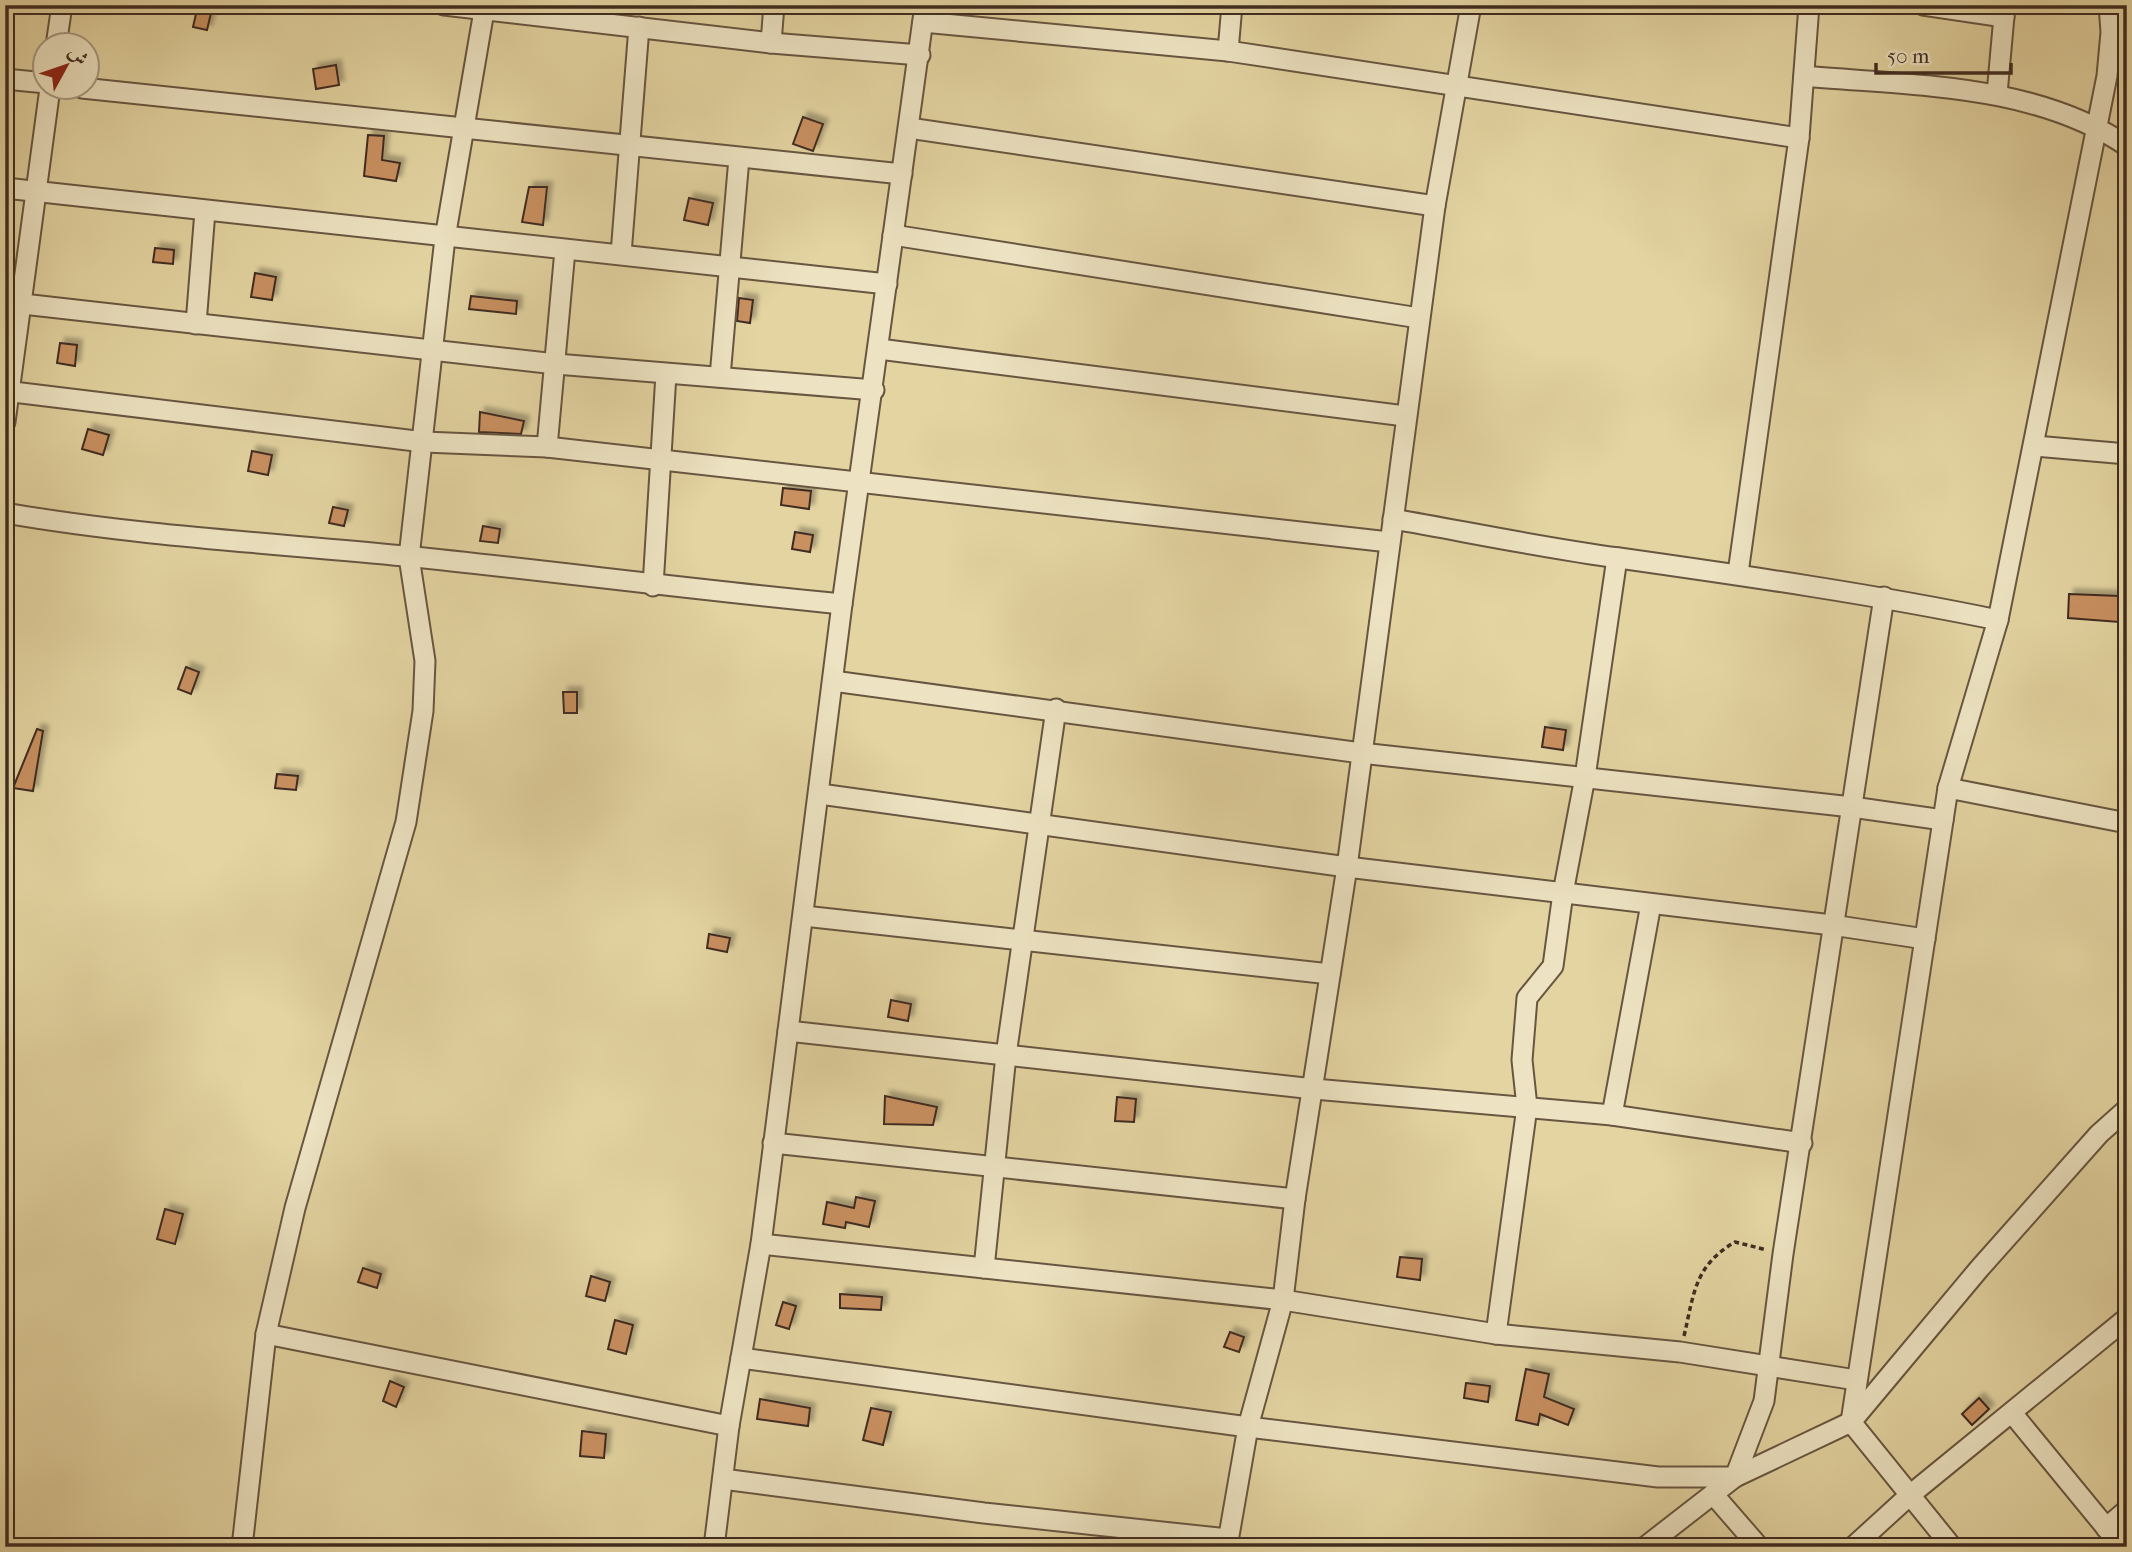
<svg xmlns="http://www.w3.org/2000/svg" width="2132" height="1552" viewBox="0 0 2132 1552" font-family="'IM FELL French Canon',Amiri,serif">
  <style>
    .building { fill: #c99061; stroke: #3f2c21; stroke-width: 2; filter: url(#shadow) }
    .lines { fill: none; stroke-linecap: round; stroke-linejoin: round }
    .minor-casing { stroke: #685641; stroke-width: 23 }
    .path { stroke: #3f2c21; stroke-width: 3.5; stroke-dasharray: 5 3.5; stroke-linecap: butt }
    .minor { stroke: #ede3c2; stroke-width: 19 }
  </style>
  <defs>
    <filter id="shadow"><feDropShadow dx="5" dy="-5" stdDeviation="2" flood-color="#0004"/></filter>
  </defs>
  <rect width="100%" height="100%" fill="#e3d4a1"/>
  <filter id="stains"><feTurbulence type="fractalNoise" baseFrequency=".00286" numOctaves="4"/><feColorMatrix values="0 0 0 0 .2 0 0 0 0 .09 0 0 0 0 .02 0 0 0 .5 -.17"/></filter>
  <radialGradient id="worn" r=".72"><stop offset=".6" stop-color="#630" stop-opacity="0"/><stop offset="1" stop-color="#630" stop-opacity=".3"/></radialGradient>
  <g class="building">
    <path d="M198,5l14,4 -5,21 -14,-3z"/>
    <path d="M336,65l3,20 -23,4 -3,-20z"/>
    <path d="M803,117l20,7 -10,27 -20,-7z"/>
    <path d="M368,135l16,1 -2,24 18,3 -4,18 -32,-5z"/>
    <path d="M529,187h18l-4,38 -21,-3z"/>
    <path d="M689,198l24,5 -5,22 -24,-5z"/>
    <path d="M155,248l19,2 -1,14 -20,-2z"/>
    <path d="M255,273l21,4 -4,23 -21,-3z"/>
    <path d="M471,296l46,5 -1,13 -47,-5z"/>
    <path d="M739,298l14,2 -3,23 -13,-2z"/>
    <path d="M60,343l17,2 -2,21 -18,-3z"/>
    <path d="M480,412l44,9 -3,13 -42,-2z"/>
    <path d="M88,429l21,6 -6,20 -21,-6z"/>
    <path d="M252,451l20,4 -4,20 -20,-4z"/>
    <path d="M783,488l28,3 -2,18 -28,-4z"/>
    <path d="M333,507l15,3 -4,16 -15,-3z"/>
    <path d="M483,526l17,3 -2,14 -18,-2z"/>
    <path d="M795,532l18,3 -3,17 -18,-3z"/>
    <path d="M2069,594l51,2 -1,26 -51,-4z"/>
    <path d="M186,667l13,5 -8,22 -13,-5z"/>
    <path d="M563,692h14v21h-13z"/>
    <path d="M1545,727l21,3 -3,20 -21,-3z"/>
    <path d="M37,729l6,2 -10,60 -20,-3z"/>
    <path d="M277,774l21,2 -2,14 -21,-2z"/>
    <path d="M709,934l21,4 -3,14 -20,-4z"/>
    <path d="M891,1000l20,4 -3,17 -20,-4z"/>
    <path d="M885,1096l52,11 -4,18 -49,-1z"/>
    <path d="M1117,1097l19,2 -2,23 -19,-1z"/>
    <path d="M856,1197l19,4 -6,26 -23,-5 -1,6 -22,-4 4,-22 27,6z"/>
    <path d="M165,1209l18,5 -8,30 -18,-5z"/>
    <path d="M1400,1257l22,2 -2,21 -23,-3z"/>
    <path d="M363,1268l18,6 -4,14 -19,-6z"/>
    <path d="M591,1276l19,6 -5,19 -19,-5z"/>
    <path d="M840,1294l42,3 -1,13 -41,-2z"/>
    <path d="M783,1302l13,4 -7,23 -13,-4z"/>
    <path d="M615,1320l18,5 -7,29 -18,-5z"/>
    <path d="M1230,1332l14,5 -5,15 -15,-5z"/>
    <path d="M1526,1369l23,5 -5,23 30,12 -6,16 -28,-11 -2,11 -22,-5z"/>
    <path d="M390,1381l14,6 -8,20 -13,-6z"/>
    <path d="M1466,1383l24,3 -2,16 -24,-4z"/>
    <path d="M1979,1398l10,11 -17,16 -10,-11z"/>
    <path d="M760,1399l50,9 -2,18 -51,-7z"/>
    <path d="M871,1408l20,4 -8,33 -20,-5z"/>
    <path d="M582,1431l24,3 -2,24 -24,-2z"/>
  </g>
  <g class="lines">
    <defs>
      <g id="minor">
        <path d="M444,5l327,38 149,12"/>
        <path d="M1923,5l81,12"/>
        <path d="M923,22l305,29 571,87"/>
        <path d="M771,43l3,-38"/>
        <path d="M56,46l6,-41"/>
        <path d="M1228,51l4,-46"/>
        <path d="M1804,76c108,10 230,7 323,70"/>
        <path d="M5,79l41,4"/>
        <path d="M82,88l820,86"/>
        <path d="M1997,94l8,-89"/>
        <path d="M909,128l526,78"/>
        <path d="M5,188l882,96"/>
        <path d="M893,235l526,83"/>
        <path d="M621,254l18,-227"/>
        <path d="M5,302l551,62 318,26"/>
        <path d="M196,324l9,-113"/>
        <path d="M879,349l526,67"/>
        <path d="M720,377l19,-219"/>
        <path d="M5,391l419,51 123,5 842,95"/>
        <path d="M5,422l45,-334"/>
        <path d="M2035,446l92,8"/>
        <path d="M547,447l18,-197"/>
        <path d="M5,513c132,23 267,30 400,43 146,15 291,34 437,48"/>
        <path d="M1393,519c75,13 150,29 226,39 127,18 253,36 379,62"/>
        <path d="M1738,573l61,-435 10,-133"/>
        <path d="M653,586l13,-212"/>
        <path d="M833,681l528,72 491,54 91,13"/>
        <path d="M1948,788l179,35"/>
        <path d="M820,794l527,73 485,58 93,14"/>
        <path d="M804,916l526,58"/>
        <path d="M788,1031l526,58 298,26 190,28"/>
        <path d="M1612,1115l39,-211"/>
        <path d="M773,1143l522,56"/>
        <path d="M761,1244l522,56 213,34 184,18 176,28"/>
        <path d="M984,1268l22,-213 50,-346"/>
        <path d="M266,1334l463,92"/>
        <path d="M1496,1334l31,-227 -5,-47 5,-62 26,-32 10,-73 22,-116 32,-219"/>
        <path d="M741,1358l507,69 410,50h77l116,-55 128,-153 120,-135 28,-25"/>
        <path d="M2012,1413l110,134"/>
        <path d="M723,1479l261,34 244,26"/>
        <path d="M1713,1494l46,53"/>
        <path d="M2106,1528l21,-18"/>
        <path d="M242,1547l24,-213 29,-126 111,-386 17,-111 2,-50 -16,-104 36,-319 40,-233"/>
        <path d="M714,1547l15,-121 32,-182 81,-640 83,-599"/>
        <path d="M1227,1547l21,-120 35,-127 12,-101 52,-332 88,-661 36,-201"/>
        <path d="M1645,1547l90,-70 29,-76 19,-147 101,-657"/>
        <path d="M1853,1547l57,-52 217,-177"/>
        <path d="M1952,1547l-101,-125 97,-634 50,-168 109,-544 4,-44 -2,-27"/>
      </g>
    </defs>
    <use href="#minor" class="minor-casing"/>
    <path class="path" d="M1684,1336c10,-42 10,-70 51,-94l32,8"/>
    <use href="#minor" class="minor"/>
  </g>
  <rect width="2132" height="1552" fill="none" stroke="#e3d4a1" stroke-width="28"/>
  <rect x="7" y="7" width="2118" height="1538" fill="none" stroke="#3f2c21" stroke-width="3.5"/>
  <rect x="14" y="14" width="2104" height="1524" fill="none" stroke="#3f2c21" stroke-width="2"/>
  <g transform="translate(66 66) rotate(50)"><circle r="33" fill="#ede3c2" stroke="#a79a82" stroke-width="2"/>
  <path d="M0-5L12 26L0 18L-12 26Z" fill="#8f2418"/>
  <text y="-10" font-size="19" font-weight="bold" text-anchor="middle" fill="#3f2c21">ش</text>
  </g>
  <path d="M1876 63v10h135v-10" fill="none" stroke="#3f2c21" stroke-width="3.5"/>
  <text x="1887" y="63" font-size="21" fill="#3f2c21" stroke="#ede3c2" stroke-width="5" paint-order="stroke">50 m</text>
  <rect width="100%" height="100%" filter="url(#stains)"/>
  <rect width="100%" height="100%" fill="url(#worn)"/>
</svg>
